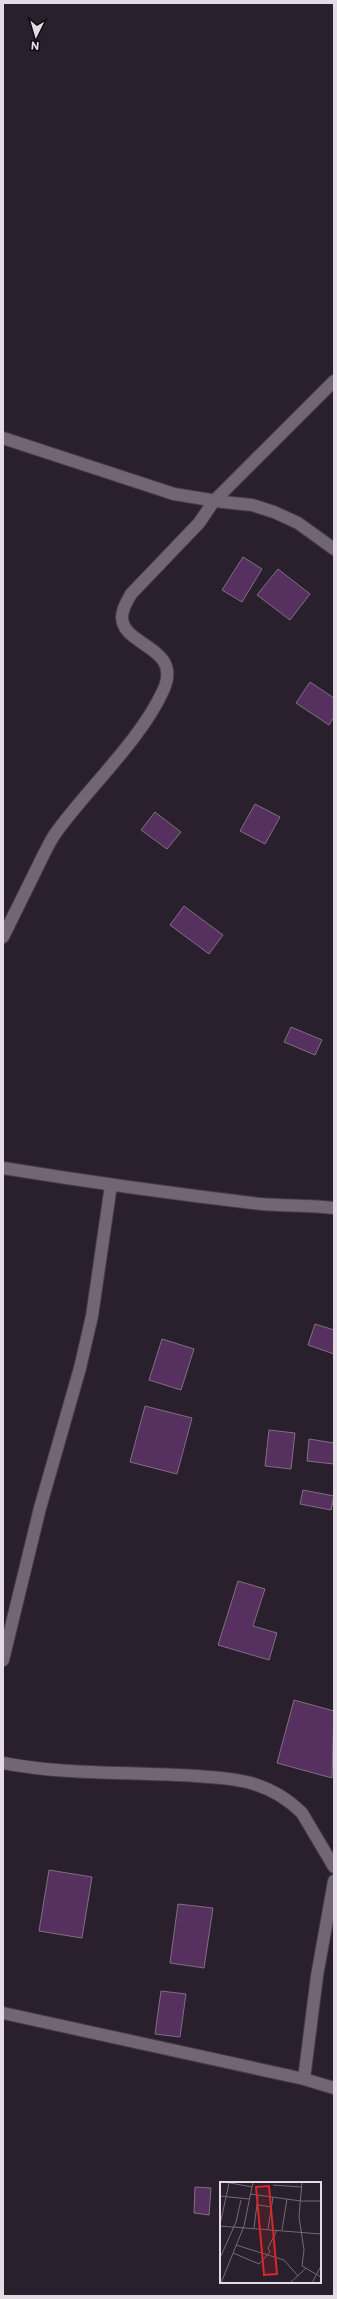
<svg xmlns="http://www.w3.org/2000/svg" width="337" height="2299" viewBox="0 0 337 2299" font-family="Commissioner,sans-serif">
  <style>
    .building { fill: #56305e; stroke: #7d7080 }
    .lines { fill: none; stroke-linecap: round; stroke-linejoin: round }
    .minor-casing { stroke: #453c46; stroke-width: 14 }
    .minor { stroke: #726574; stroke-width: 12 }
    .inset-road { fill: none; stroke: #746b76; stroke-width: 1 }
    .view { fill: #d62828; fill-opacity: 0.15; stroke: #d62828; stroke-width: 2 }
    .inset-edge { fill: none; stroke: #e4dce5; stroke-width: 2 }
  </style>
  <rect width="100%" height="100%" fill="#2a1f2c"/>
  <g class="building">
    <path d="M243,557l19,12 -20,33 -20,-12z"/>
    <path d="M278,569l32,25 -20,26 -33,-25z"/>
    <path d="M310,682l24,16v19l-5,8 -33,-22z"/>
    <path d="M255,804l25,13 -15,27 -25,-13z"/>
    <path d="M155,812l26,20 -14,17 -26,-19z"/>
    <path d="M184,906l39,29 -14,19 -39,-29z"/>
    <path d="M291,1027l31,13 -7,15 -31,-13z"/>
    <path d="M315,1324l19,6v24l-26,-9z"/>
    <path d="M162,1339l32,10 -13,41 -32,-10z"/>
    <path d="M145,1406l47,12 -15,56 -47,-12z"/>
    <path d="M269,1430l26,3 -4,36 -26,-3z"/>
    <path d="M309,1439l25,4v21l-27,-3z"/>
    <path d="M303,1490l31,6 -3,14 -31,-6z"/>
    <path d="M238,1581l27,8 -12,37 24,7 -8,27 -51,-15z"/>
    <path d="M294,1700l40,11 -2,67 -55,-15z"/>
    <path d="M49,1870l43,7 -10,61 -43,-7z"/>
    <path d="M178,1904l35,4 -9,60 -34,-5z"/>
    <path d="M161,1991l25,3 -6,43 -25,-3z"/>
    <path d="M195,2187l16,1 -2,27 -15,-2z"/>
  </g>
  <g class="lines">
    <defs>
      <g id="minor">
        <path d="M3,438l171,56 49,8 29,3 22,7 24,11 36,26"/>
        <path d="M3,937c12,-24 24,-49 36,-73 5,-10 10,-21 16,-30 32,-45 85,-93 108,-143 21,-45 -41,-44 -41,-74 0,-8 5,-16 9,-23l68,-71 15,-22 120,-120"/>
        <path d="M3,1168c86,14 172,26 258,36 25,2 49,1 73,4"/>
        <path d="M3,1660l37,-152 40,-140 12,-52 19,-131"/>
        <path d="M3,1763c57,11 116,9 174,12 23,1 47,2 70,7 20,5 40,16 55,31l32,54"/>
        <path d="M3,2013l301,66 30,9"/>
        <path d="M304,2079l13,-103 17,-95"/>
      </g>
    </defs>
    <use href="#minor" class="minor-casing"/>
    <use href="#minor" class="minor"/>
  </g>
  <g transform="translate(220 2182)">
    <rect width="101" height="101" fill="#2a1f2c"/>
    <path class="inset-road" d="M5,0l27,5M82,0l-3,35 5,33 -2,16 19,11M53,3l28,2M30,12l51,7h20M0,14l29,3M38,23l14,2M0,43l9,-42M0,44l101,8M34,46l4,-32M48,47l5,-32M62,48l5,-31M16,63l48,15 14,16M13,71l26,11 11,-12 -2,-4 9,-18M0,76l16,-36 5,-22M1,101l23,-57 9,-44M70,101l15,-14M92,101l9,-17"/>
    <path class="view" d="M49,4l8,88 -13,1 -8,-88z"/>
    <rect width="101" height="101" class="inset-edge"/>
  </g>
  <rect width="337" height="2299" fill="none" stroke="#e4dce5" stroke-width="8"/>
  <g transform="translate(36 36) rotate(185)" stroke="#100b11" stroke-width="3" paint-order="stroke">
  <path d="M0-3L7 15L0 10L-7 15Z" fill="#e4dce5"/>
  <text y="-6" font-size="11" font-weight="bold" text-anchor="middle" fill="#e4dce5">N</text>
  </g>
</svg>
